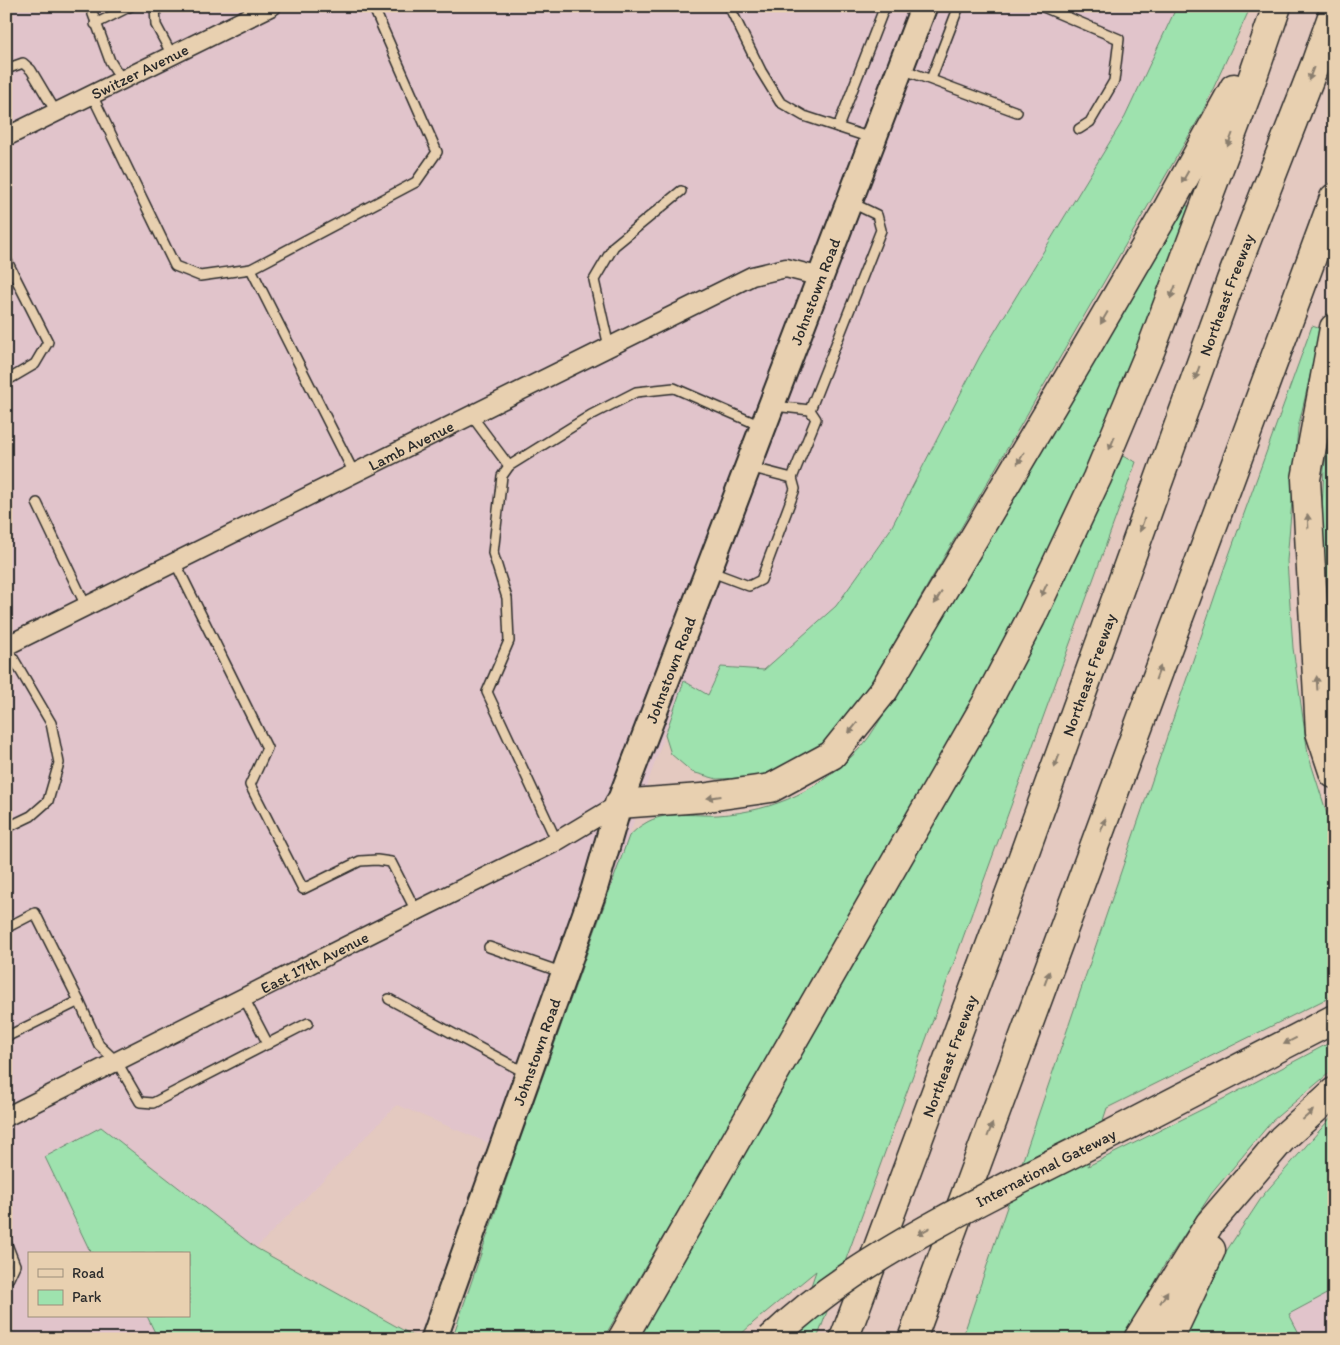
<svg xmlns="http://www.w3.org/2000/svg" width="1340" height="1345" viewBox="0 0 1340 1345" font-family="Itim,sans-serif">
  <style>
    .built { fill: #e1c4cb }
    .green { fill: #9ee2ae; stroke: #64866c }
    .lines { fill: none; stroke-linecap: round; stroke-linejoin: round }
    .lane-casing { stroke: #2b2b2b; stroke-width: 12 }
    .street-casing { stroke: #2b2b2b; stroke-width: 21 }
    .secondary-casing { stroke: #2b2b2b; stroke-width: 29 }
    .highway-casing { stroke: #2b2b2b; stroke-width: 31 }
    .lane { stroke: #e8d0b0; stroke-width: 9 }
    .street { stroke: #e8d0b0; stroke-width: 18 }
    .secondary { stroke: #e8d0b0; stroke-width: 25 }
    .highway { stroke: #e8d0b0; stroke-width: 28 }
    .highway-bridge-casing { stroke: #2b2b2b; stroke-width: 31; stroke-linecap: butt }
    .highway-bridge { stroke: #e8d0b0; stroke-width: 28 }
    .oneway { fill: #8a7e6e }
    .labels { text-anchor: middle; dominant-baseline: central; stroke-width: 4; stroke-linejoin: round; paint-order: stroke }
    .street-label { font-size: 16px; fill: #2b2b2b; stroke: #e8d0b0 }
  </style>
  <rect width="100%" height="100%" fill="#e4c9c0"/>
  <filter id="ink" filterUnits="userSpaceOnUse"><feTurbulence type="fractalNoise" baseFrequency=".02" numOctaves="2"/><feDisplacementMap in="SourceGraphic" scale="10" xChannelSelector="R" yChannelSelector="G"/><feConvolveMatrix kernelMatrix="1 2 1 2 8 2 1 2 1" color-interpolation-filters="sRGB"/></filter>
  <g filter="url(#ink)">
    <g class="built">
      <path d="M6,6h1171l-52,111 -235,413 -54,76 -72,64 -43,-3 -13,28 -24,-14 -169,473 -118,-49 -141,143 -155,-121 -12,122 5,5h-65v62h118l11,23h-152z"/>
      <path d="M1334,1290v49h-32l-13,-25z"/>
    </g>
    <g class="green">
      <path d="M1177,6h74l-49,107 -323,556 -35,55 -25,23 -22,15 -32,12 -20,4 -28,1 -25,-7 -21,-18 -6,-19 19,-54 24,14 13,-28 43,3 72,-64 54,-76 90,-174 145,-239z"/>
      <path d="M1185,205l8,3 -50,132 -100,223 -93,180 -190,329 -157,267h-151l63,-185 114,-318c5,-4 9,-9 15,-12 21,-14 50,-8 74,-9 58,-4 104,-26 144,-69 10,-11 17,-26 26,-38z"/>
      <path d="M1312,326l9,3 -23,99 -11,133 6,87 15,106 19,60 7,12v169l-227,113 -19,58 137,-68 108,-57 1,28 -62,52 -61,73 -49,75 -36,70h-164l262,-770z"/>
      <path d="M1334,408v301l-12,-67 -1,-114 3,-59z"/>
      <path d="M1120,455l16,7 -319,877h-24l23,-68 -62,51 -18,17h-102z"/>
      <path d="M1334,1114v176l-45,24 13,25h-122l20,-48 64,-97z"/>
      <path d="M101,1127l155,121 163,91h-261l-11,-23h42v-62h-95l-5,-5 -44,-92z"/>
    </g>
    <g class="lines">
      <defs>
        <g id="lane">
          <path d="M90,6l20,55 12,19"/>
          <path d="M155,6l1,19 16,30"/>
          <path d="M729,6l32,65 19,31 24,14 67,22"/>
          <path d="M1041,6l78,33 -5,42 -24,41 -11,7"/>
          <path d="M95,24l36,-18"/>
          <path d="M6,69l17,-6 8,7 25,42"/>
          <path d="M902,69l115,43"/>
          <path d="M931,79l28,-73"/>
          <path d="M92,95l83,171 25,10 51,-7 165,-87 21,-30 -64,-146"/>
          <path d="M838,127l47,-121"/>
          <path d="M6,259l42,83 -13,22 -29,17"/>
          <path d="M251,269l103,204"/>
          <path d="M609,347l-15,-67 20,-34 67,-55"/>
          <path d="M774,406l36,4 6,9 -24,59"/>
          <path d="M810,410l71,-180 -4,-15 -27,-13"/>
          <path d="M471,415l38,51 82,-51 45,-23 38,-4 87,38"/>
          <path d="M509,466l-7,10 -9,77 14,45 2,43 -22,51 70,150"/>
          <path d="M37,503l49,103"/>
          <path d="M175,562l92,186 -17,37 53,104 57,-28 17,-1 14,2 25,49"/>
          <path d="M709,571l40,15 12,-6 34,-91 -3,-11 -43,-11"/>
          <path d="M6,646l45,77 8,40 -11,38 -17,15 -25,12"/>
          <path d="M6,928l29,-15 44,88"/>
          <path d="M489,947l75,26"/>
          <path d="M244,998l24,46"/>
          <path d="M389,999l137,74"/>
          <path d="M6,1037l73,-36 20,44 18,17 23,40 13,1 155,-80"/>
          <path d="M6,1242l9,23 -6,13 -3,2"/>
        </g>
        <g id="street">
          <path id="s1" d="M6,137l266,-131"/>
          <path id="s2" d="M6,646l746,-370 34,-8 35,9"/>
          <path id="s3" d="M6,1117l368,-185 180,-89 65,-39"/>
        </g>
        <g id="secondary">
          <path id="s4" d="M434,1339l160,-449 25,-86 305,-798"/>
        </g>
        <g id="highway">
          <path d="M1334,328l-28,151 14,253 14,42"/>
          <path d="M619,804l82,-6 70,-10 61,-33 52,-65 207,-350 74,-127 69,-125"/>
          <path d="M1123,1128l211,-109"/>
          <path d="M622,1339l364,-635 45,-86 66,-140 54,-129 97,-258 29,-85"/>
          <path id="s5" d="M844,1339l171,-460 216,-599 85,-218 18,-51"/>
          <path d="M912,1339c142,-380 281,-761 422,-1141"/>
          <path d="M1138,1339l72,-116 72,-84 52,-47"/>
          <path d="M1169,1339l42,-89"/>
        </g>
      </defs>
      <use href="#lane" class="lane-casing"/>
      <use href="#street" class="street-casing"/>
      <use href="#secondary" class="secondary-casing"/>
      <use href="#highway" class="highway-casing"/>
      <use href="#lane" class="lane"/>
      <use href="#street" class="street"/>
      <use href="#secondary" class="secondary"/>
      <use href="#highway" class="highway"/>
      <defs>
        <g id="highway-bridge">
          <path id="s6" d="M771,1339c50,-48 109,-84 169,-117 60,-33 122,-63 183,-94"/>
        </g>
      </defs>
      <use href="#highway-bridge" class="highway-bridge-casing"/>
      <use href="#highway-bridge" class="highway-bridge"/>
    </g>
    <defs><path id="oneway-solid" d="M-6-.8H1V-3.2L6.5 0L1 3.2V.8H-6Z" transform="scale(1.25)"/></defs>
    <g class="oneway">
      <use href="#oneway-solid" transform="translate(1311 74) rotate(111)"/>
      <use href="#oneway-solid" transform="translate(1230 140) rotate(111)"/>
      <use href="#oneway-solid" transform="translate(1185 177) rotate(119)"/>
      <use href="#oneway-solid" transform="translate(1173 292) rotate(111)"/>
      <use href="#oneway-solid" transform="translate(1104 318) rotate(120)"/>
      <use href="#oneway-solid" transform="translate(1197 373) rotate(110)"/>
      <use href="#oneway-solid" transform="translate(1112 443) rotate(113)"/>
      <use href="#oneway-solid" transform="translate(1021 458) rotate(121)"/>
      <use href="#oneway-solid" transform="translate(1308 521) rotate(-93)"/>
      <use href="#oneway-solid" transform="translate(1142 525) rotate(110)"/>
      <use href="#oneway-solid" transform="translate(1044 590) rotate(116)"/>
      <use href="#oneway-solid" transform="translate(938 598) rotate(121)"/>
      <use href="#oneway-solid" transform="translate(1158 673) rotate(-70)"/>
      <use href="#oneway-solid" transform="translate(1317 683) rotate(-93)"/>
      <use href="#oneway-solid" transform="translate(853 728) rotate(129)"/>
      <use href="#oneway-solid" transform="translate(1057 761) rotate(110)"/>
      <use href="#oneway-solid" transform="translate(714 797) rotate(172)"/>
      <use href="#oneway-solid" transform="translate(1103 825) rotate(-70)"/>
      <use href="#oneway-solid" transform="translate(1047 978) rotate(-70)"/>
      <use href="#oneway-solid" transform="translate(1290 1041) rotate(153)"/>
      <use href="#oneway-solid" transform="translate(1308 1115) rotate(-42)"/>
      <use href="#oneway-solid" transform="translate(990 1130) rotate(-69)"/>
      <use href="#oneway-solid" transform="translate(924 1231) rotate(151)"/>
      <use href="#oneway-solid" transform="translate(1164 1297) rotate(-58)"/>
    </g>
  </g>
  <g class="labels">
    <g class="street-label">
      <text stroke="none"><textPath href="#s1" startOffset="149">Switzer Avenue</textPath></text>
      <text stroke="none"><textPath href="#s4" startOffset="1115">Johnstown Road</textPath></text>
      <text stroke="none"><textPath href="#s5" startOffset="1112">Northeast Freeway</textPath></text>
      <text stroke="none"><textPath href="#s2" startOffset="452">Lamb Avenue</textPath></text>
      <text stroke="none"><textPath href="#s4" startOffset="710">Johnstown Road</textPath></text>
      <text stroke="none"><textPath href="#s5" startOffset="708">Northeast Freeway</textPath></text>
      <text stroke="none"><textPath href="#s3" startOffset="345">East 17th Avenue</textPath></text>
      <text stroke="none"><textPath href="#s4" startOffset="305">Johnstown Road</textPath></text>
      <text stroke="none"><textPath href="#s5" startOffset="302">Northeast Freeway</textPath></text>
      <text stroke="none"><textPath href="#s6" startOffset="325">International Gateway</textPath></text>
    </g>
  </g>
  <rect width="1340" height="1345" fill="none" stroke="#e8d0b0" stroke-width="25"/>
  <rect x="12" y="12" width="1315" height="1320" fill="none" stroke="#2b2b2b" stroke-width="2" filter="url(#ink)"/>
  <rect x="28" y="1252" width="162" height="65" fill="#e8d0b0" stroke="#9c8e7b"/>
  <rect x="38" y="1269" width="25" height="8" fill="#e8d0b0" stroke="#9c8e7b"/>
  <text x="72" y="1278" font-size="15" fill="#2b2b2b">Road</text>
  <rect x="38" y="1290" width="25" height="15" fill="#9ee2ae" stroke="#9c8e7b"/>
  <text x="72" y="1302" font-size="15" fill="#2b2b2b">Park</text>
</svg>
